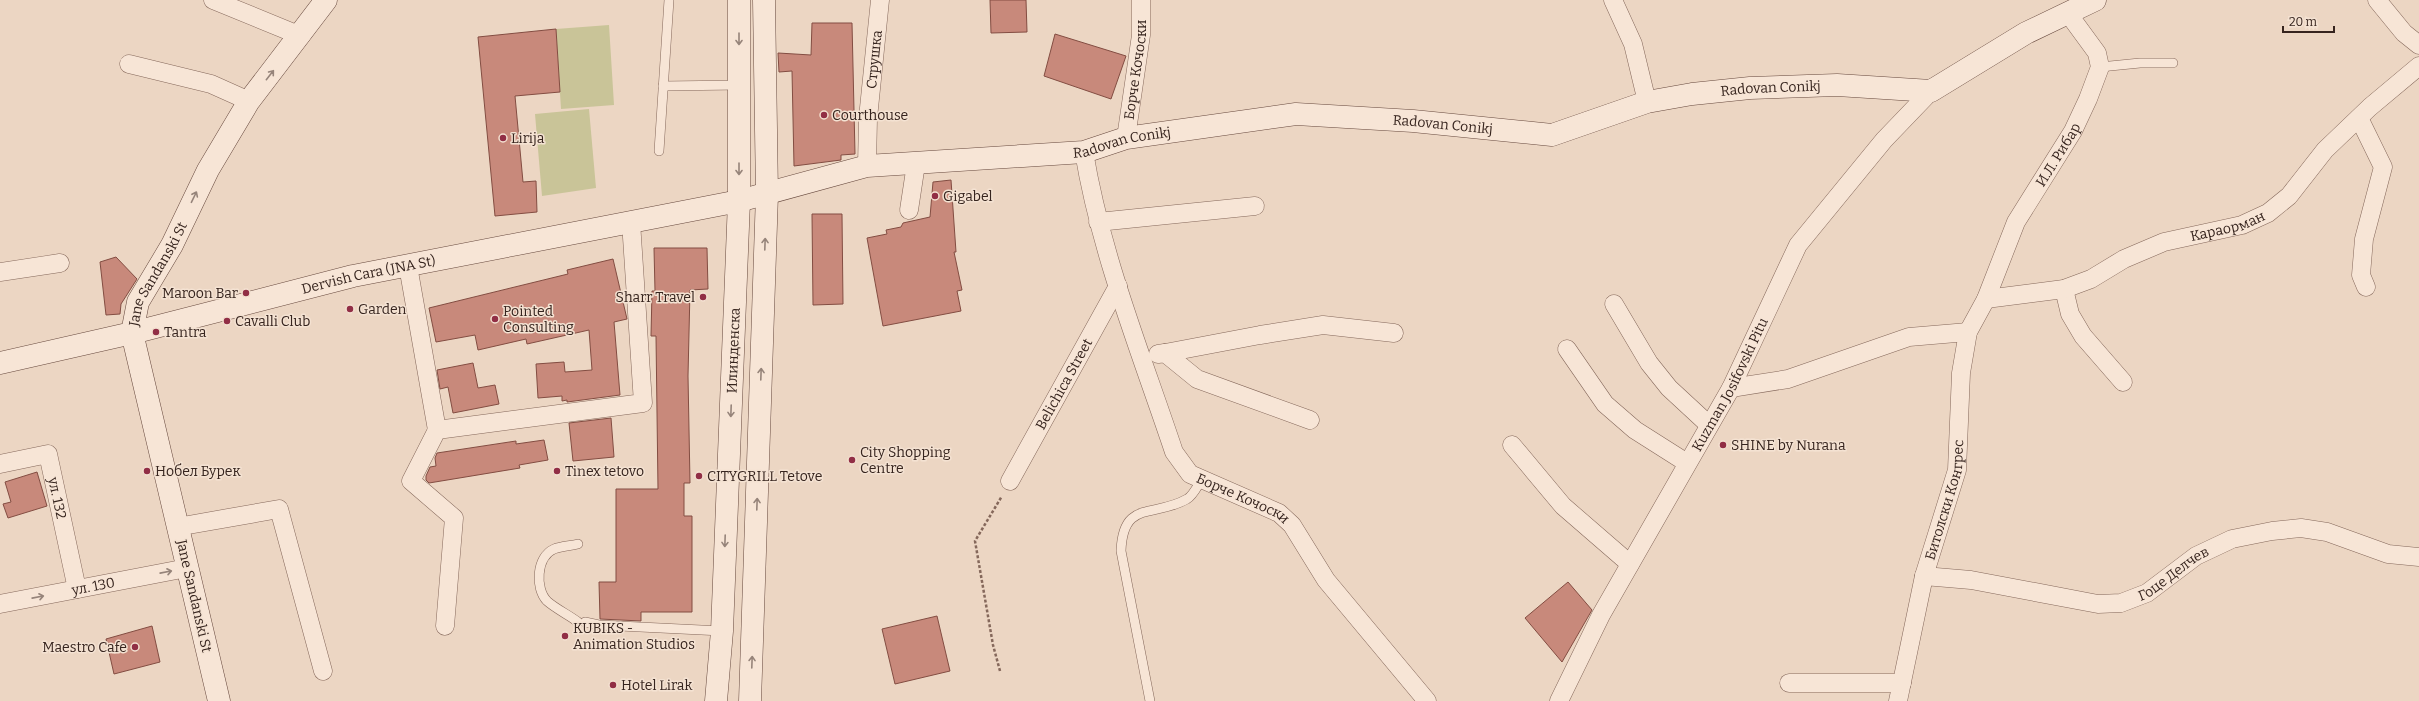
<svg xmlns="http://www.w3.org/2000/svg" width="2419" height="701" viewBox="0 0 2419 701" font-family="Bitter,serif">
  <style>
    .garden { fill: #c9c498 }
    .building { fill: #c8897b; stroke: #834d42 }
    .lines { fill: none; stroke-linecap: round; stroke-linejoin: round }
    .lane-casing { stroke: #85685b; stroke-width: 10 }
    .street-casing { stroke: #85685b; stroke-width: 19 }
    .secondary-casing { stroke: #67493e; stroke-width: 23 }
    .path { stroke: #85685b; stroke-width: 2.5; stroke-dasharray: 3 2; stroke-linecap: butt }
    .lane { stroke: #f7e5d6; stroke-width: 9 }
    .street { stroke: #f7e5d6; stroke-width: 18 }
    .secondary { stroke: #f7e5d6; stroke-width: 22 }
    .oneway { stroke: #96847a }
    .poi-dot { fill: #912e45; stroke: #f4e2d2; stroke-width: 1.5 }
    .labels { text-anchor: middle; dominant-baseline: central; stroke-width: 3; stroke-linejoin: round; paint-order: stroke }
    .street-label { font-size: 14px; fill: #36241e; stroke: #f4e2d2 }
    .poi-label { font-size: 14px; fill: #36241e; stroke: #f4e2d2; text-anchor: start }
  </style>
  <rect width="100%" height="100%" fill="#ecd6c3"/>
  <g class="garden">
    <path d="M609,25l5,80 -53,4 -5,-80z"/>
    <path d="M589,109l7,79 -54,8 -7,-82z"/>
  </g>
  <g class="building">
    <path d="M990,0h36l1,32 -36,1z"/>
    <path d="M812,23h40l3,131 -14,1v5l-47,6 -2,-95 -13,1 -1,-19 33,2z"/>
    <path d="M556,29l4,63 -45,4 8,86 13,-1 1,31 -42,4 -17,-179z"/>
    <path d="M1055,34l71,22 -15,43 -67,-23z"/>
    <path d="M951,180l5,72h-2l8,38 -5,1 4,20 -78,15 -16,-88 20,-4 -1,-4 15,-3 2,-4 27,-6 3,-35z"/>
    <path d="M812,214h30l1,90 -30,1z"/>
    <path d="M654,248h53l1,41 -18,1 -2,86 2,107h-6v33h8v96h-51v9l-41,-2 -1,-37h17v-93h42l-2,-153h-5l1,-45h3z"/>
    <path d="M116,257l21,22 -16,25 -1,10 -14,1 -6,-53z"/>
    <path d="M613,259l14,60 -13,3 6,73 -53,7v-2l-5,1v-5l-24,2 -2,-34 28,-2 1,10 27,-2 -3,-40 -62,14 -1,-5 -48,11 -3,-15 -39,7 -7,-34 139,-34 -1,-4z"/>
    <path d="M473,363l5,25 17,-3 4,19 -46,9 -5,-26 -8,2 -3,-19z"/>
    <path d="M611,418l3,39 -41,4 -4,-38z"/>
    <path d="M544,440l4,20 -29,5 1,3 -91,15 -3,-3v-4l4,-9 6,-1 -1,-8 2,-5 79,-12v3z"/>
    <path d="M37,472l10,34 -39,12 -5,-14 8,-2 -6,-20z"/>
    <path d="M1568,582l24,28 -30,52 -37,-44z"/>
    <path d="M937,616l13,55 -55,13 -13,-55z"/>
    <path d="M152,626l8,36 -46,12 -8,-35z"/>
  </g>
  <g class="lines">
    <defs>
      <g id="lane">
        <path d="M2100,67l40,-4h33"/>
        <path d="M663,86l76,-1"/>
        <path d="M659,151l10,-151"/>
        <path d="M578,544c-8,2 -17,2 -24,5 -18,8 -19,40 -7,52 9,8 22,14 31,21"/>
        <path d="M585,622l14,3 123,6"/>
        <path d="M1150,701l-29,-150c2,-52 33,-33 66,-52 6,-3 11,-14 15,-20"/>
      </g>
      <g id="street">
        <path d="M213,0l88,36"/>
        <path d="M1613,0l20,44 14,58"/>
        <path d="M2377,0l27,33 15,12"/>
        <path d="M129,64l82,20 38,17"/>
        <path d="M2359,118l24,49 -19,72 -3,36 5,12"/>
        <path id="s1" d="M1126,138l15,-103v-35"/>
        <path id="s2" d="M1084,152c17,103 57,201 90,300l16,22 89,39 13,12 34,55 101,121"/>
        <path id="s3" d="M867,166l1,-48 12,-118"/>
        <path d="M909,210l7,-46"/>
        <path d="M1098,222l157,-16"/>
        <path d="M408,266l29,164"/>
        <path d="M0,272l60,-9"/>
        <path d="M2064,289l6,25 13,22 40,46"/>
        <path id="s4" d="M1986,299l78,-10 27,-10 33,-20 40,-17 78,-17 26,-12 21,-17 36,-46 45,-43 49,-41"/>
        <path d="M1614,304l35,59 20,25 40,37"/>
        <path d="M1567,349l38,55 30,26 52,33"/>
        <path d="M1165,353l95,-18 63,-10 71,8"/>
        <path d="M1158,354l7,-1 32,26 113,41"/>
        <path d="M1731,388l57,-9 121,-42 59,-5"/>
        <path d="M1512,445l51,61 67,58"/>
        <path id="s5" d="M0,464l48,-10 29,135"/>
        <path id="s6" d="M1010,481l108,-195"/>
        <path d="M177,527l102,-18 44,162"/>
        <path id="s7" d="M1924,576l47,4 127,24 23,-1 26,-10 49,-37 36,-17 40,-8 29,-3 26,4 61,22 31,3"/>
        <path id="s8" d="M0,604l187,-36"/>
        <path d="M445,626l9,-108 -43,-37 26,-51 206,-27 -12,-181"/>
        <path d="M1789,683h113"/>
        <path id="s9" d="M1559,701l42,-86 130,-227 67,-143 86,-105 47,-49"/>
        <path id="s10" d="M1898,701l26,-125 33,-106 4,-97 7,-41 18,-33 30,-77 57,-91 15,-32 12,-32 -3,-14 -30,-41"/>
      </g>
      <g id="secondary">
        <path id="s11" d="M0,363l132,-30 221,-57 386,-75 128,-35 217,-14 42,-14 170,-24 117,7 139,14 95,-33 45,-8 58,-6 87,-3 94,6 95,-58 69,-33"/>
        <path id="s12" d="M219,701l-87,-368 6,-31 34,-57 36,-75 41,-69 77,-101"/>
        <path id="s13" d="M716,701l6,-70 17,-430v-201"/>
        <path d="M750,701l17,-507 -3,-194"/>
      </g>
    </defs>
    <use href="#lane" class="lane-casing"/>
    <use href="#street" class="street-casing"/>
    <use href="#secondary" class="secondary-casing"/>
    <path class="path" d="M1000,671l-7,-26 -18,-104 27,-45"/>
    <use href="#lane" class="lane"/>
    <use href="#street" class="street"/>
    <use href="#secondary" class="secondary"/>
  </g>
  <defs><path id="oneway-shaft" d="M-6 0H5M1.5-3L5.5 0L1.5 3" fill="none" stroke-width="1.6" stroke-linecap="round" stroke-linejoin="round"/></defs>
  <g class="oneway">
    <use href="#oneway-shaft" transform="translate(739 39) rotate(90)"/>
    <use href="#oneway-shaft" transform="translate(270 75) rotate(-52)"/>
    <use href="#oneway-shaft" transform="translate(739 169) rotate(90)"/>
    <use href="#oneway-shaft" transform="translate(194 197) rotate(-64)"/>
    <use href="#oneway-shaft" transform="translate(765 244) rotate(-88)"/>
    <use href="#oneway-shaft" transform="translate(761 374) rotate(-88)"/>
    <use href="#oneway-shaft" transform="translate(731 411) rotate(92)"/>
    <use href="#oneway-shaft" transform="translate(757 504) rotate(-88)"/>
    <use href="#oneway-shaft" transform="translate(725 541) rotate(92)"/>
    <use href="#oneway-shaft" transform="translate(166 572) rotate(-11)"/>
    <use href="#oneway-shaft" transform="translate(38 597) rotate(-11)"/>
    <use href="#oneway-shaft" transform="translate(752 662) rotate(-88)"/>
  </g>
  <g class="poi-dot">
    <circle cx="824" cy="115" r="4"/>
    <circle cx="503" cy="138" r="4"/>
    <circle cx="935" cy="196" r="4"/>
    <circle cx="246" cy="293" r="4"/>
    <circle cx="703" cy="297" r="4"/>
    <circle cx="350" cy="309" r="4"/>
    <circle cx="495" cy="319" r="4"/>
    <circle cx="227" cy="321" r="4"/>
    <circle cx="156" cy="332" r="4"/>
    <circle cx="1723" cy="445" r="4"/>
    <circle cx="852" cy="460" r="4"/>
    <circle cx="147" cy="471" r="4"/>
    <circle cx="557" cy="471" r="4"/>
    <circle cx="699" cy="476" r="4"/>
    <circle cx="565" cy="636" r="4"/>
    <circle cx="135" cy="647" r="4"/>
    <circle cx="613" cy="685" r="4"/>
  </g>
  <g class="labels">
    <g class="street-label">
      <text stroke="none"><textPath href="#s3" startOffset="107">Струшка</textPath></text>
      <text stroke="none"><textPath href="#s1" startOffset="69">Борче Кочоски</textPath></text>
      <text stroke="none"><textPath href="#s11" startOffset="1805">Radovan Conikj</textPath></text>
      <text stroke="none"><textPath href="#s11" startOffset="1470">Radovan Conikj</textPath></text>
      <text stroke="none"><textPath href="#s11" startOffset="1146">Radovan Conikj</textPath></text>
      <text stroke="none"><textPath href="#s10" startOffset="577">И.Л. Рибар</textPath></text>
      <text stroke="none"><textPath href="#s4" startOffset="255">Караорман</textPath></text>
      <text stroke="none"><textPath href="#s12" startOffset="443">Jane Sandanski St</textPath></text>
      <text stroke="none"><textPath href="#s11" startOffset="379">Dervish Cara (JNA St)</textPath></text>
      <text stroke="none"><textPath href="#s13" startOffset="351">Илинденска</textPath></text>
      <text stroke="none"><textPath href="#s6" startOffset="111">Belichica Street</textPath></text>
      <text stroke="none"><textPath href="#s9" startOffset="360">Kuzman Josifovski Pitu</textPath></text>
      <text stroke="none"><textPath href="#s5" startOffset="94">ул. 132</textPath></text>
      <text stroke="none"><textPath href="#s10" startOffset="207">Битолски Конгрес</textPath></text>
      <text stroke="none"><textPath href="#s2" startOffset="399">Борче Кочоски</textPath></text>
      <text stroke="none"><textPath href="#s7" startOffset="260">Гоце Делчев</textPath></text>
      <text stroke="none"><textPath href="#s8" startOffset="95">ул. 130</textPath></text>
      <text transform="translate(194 596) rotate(77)">Jane Sandanski St</text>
    </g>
    <g class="poi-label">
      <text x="832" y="115">Courthouse</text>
      <text x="511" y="138">Lirija</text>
      <text x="943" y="196">Gigabel</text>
      <text x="238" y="293" text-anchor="end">Maroon Bar</text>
      <text x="695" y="297" text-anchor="end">Sharr Travel</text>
      <text x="358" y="309">Garden</text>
      <text x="503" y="311">Pointed<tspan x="503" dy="16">Consulting</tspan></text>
      <text x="235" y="321">Cavalli Club</text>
      <text x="164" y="332">Tantra</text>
      <text x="1731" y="445">SHINE by Nurana</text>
      <text x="860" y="452">City Shopping<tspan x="860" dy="16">Centre</tspan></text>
      <text x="155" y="471">Нобел Бурек</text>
      <text x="565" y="471">Tinex tetovo</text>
      <text x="707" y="476">CITYGRILL Tetove</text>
      <text x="573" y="628">KUBIKS -<tspan x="573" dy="16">Animation Studios</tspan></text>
      <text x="127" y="647" text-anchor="end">Maestro Cafe</text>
      <text x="621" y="685">Hotel Lirak</text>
    </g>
  </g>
  <path d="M2283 26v6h51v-6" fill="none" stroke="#36241e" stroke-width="2"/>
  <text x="2289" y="26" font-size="12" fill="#36241e" stroke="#f4e2d2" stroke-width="3" paint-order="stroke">20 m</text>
</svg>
